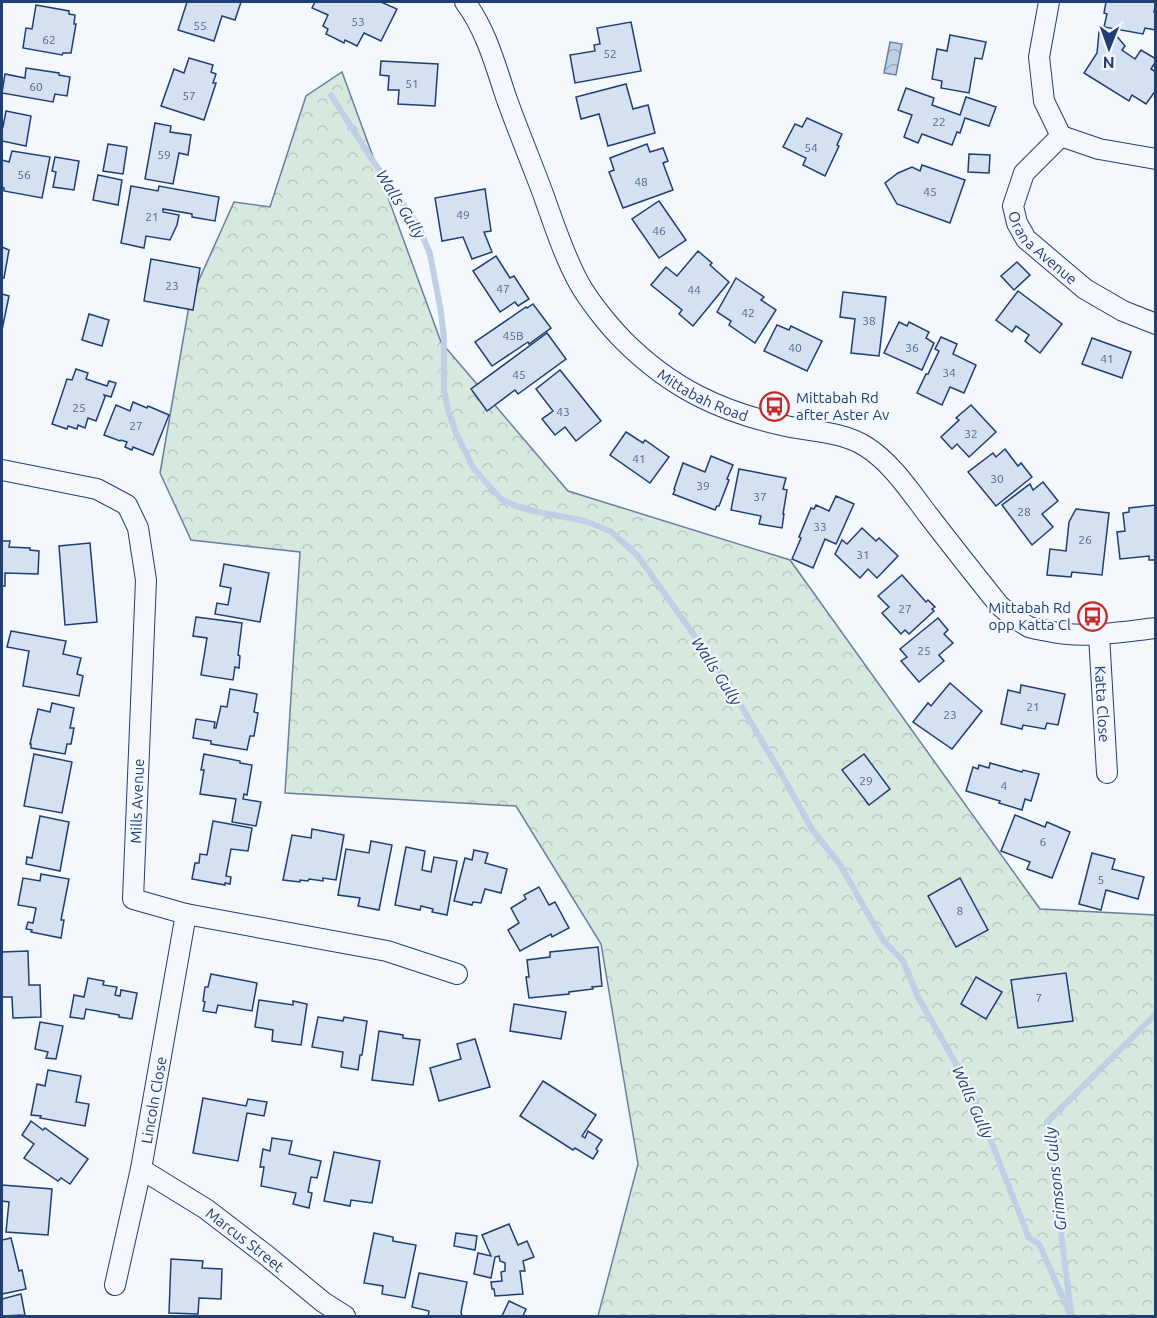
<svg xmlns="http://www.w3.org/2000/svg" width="1157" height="1318" viewBox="0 0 1157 1318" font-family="Ubuntu,sans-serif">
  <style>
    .forest { fill: url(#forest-crowns); stroke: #687fa3; stroke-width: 1.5 }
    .water { fill: url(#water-waves); stroke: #687fa3; stroke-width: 1.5 }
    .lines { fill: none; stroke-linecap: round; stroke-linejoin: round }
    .stream { stroke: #bed0e5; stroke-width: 6 }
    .building { fill: #d5e0f0; stroke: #1d3f73; stroke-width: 1.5 }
    .street-casing { stroke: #1d3f73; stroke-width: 22 }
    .street { stroke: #f4f7fb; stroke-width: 20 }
    .labels { text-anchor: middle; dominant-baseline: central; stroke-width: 4.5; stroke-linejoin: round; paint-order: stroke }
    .number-label { font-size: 12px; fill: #4b6792 }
    .street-label { font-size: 15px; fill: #1d3f73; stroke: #f4f7fb }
    .poi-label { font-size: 15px; fill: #1d3f73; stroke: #f4f7fb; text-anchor: start }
    .water-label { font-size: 16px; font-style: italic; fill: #1d3f73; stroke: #f4f7fb }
  </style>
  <defs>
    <pattern id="forest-crowns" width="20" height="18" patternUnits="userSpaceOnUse" patternTransform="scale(1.5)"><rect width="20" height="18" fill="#d7e8df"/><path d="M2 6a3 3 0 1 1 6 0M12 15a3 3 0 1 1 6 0" fill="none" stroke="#b8c8c3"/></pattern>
    <pattern id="water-waves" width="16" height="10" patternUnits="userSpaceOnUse" patternTransform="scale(1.5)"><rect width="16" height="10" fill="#bed0e5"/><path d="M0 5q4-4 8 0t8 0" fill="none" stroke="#9aaabe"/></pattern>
  </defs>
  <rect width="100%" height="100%" fill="#f4f7fb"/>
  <path class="forest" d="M342,72l99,270 127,149 222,69 250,349 115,6v401h-557l40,-152 -37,-220 -85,-138 -231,-13 15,-241 -109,-12 -31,-67 30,-173 44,-98 36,5 36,-111z"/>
  <path class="water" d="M890,42l12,2 -6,31 -12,-2z"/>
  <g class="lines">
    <g class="stream">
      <path d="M331,95l40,63 48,69 11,27 11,58 3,28v50l4,20 8,23 18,36 27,30 15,7 17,5 52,10 25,10 27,24 23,32 67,95 55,93 31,56 26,32 44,77 20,21 15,36 53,93 58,148 10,6 32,72"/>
      <path d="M1071,1312l-24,-190 109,-108"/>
    </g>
  </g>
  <g class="building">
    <path d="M187,2h54l-6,18 -13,-4 -8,25 -36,-11z"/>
    <path d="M315,2h66l16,7 -16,32 -17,-8 -7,13 -12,-6 -1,3 -18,-9 2,-5 -5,-3 5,-11 -16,-7z"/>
    <path d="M1106,2h50l-2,10h2v18l-11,-2 -2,6 -39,-7 3,-13 -3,-1z"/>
    <path d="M36,5l33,6v3l6,1 -1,9h2l-5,29h-8l-1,2 -39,-7 3,-20 6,1z"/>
    <path d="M631,22l10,49 -66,12 -5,-28 25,-4 -1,-6 6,-1 -3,-16z"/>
    <path d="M1099,32l16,2 10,12 -3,4 13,9 6,-9 15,9v2l-5,8 5,3v18l-10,14 -14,-9 -3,6 -45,-28 13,-20z"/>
    <path d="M950,35l36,7 -4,17 -7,-1 -6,35 -28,-5 1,-7 -10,-2 5,-30 10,2z"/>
    <path d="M189,58l24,7 -2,7 5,2 -3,9h3l-12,37 -43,-14 13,-37 10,4z"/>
    <path d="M381,61l57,3 -3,42 -37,-2 1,-14h-11l1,-14 -9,-1z"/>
    <path d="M26,68l33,5v2l11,2 -3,19 -12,-2 -2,8 -51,-9 3,-19 20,4z"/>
    <path d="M626,84l7,25 15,-4 7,28 -47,13 -9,-32 -18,5 -5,-22z"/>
    <path d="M906,88l28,10 -2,7 28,10 6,-18 30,10 -7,19 -24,-8 -5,15 -3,-1 -5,13 -30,-11 -4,9 -14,-6 8,-22 -14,-5z"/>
    <path d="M6,111l25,5 -5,30 -24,-5v-14h1z"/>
    <path d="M807,118l35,16 -5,11 2,1 -14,30 -22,-11 3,-7 -23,-11 12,-23 7,3z"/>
    <path d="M155,123l16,3 -1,6 21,3 -3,20 -9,-2 -6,31 -28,-5z"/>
    <path d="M108,144l19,3 -4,27 -20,-3z"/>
    <path d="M647,144l3,8 13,-4 5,13 -5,2 10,27 -50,18 -14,-36 5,-2 -4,-12z"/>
    <path d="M12,151l38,6 -8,41 -38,-7v-3l-2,-1v-27l7,2z"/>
    <path d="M969,154l21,1 -1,18 -21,-1z"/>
    <path d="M55,157l24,4 -5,29 -21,-3 3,-15 -4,-1z"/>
    <path d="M922,165l43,15 -15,43 -53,-19 -12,-21 13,-10 14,-6 8,4z"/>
    <path d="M98,175l24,5 -4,25 -25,-5z"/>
    <path d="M131,186l27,5 1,-5 60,11 -4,24 -23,-4v-3l-29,-5v3l16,3 -2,10 -7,15 -24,-4 -2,12 -23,-5z"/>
    <path d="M485,189l6,42 -7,1 8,20 -20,7 -9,-22 -21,4 -7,-43z"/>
    <path d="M659,201l27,39 -27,18 -27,-39z"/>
    <path d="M2,247l7,3 -5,28h-2z"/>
    <path d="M698,251l14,12 -2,2 19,17 -36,44 -14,-12 3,-4 -31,-25 15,-18 11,9z"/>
    <path d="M496,256l14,22 4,-2 15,23 -11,7 -3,-4 -15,10 -27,-41z"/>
    <path d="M151,259l49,9 -7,42 -49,-9z"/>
    <path d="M1017,262l13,13 -16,15 -13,-14z"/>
    <path d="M736,278l28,19 -3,3 15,10 -21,33 -26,-18 2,-4 -14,-9z"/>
    <path d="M1018,291l44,33 -22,29 -15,-12 4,-6 -13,-9 -4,6 -16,-12z"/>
    <path d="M843,292l43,5 -7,59 -28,-3 4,-34 -15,-2z"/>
    <path d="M2,294l7,2 -7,34z"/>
    <path d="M533,304l18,24 -22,16 -1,-2 -36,24 -17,-24 51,-35 1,1z"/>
    <path d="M89,314l20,6 -7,26 -20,-6z"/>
    <path d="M899,322l8,4 2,-4 20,10 -3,6 8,5 -12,27 -38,-17z"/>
    <path d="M777,325l12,5 2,-4 31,15 -15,30 -43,-20z"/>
    <path d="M547,333l19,26 -48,35 -3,-4 -28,21 -16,-22z"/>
    <path d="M941,337l16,7 -4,10 23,11 -12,28 -14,-6 -8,18 -25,-12 9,-19h2l11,-23 -4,-2z"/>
    <path d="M1092,338l39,14 -9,26 -40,-14z"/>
    <path d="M76,369l12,4 -2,6 21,7 2,-5 7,2 -5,14 -7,-2 1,2 -9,24 -8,-3 -3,10 -7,-3 -1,4 -9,-3 -1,3 -15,-5 15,-45 5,1z"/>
    <path d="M560,370l41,51 -25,20 -11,-14 -10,8 -13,-16 11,-8 -17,-22z"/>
    <path d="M133,402l14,6 1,-2 21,9 -16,40 -20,-8 -1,3 -7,-3 2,-5 -6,-2 -1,1 -16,-6 12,-30 14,6z"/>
    <path d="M971,405l25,27 -27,25 -12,-13 -5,5 -11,-12 18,-17 -3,-2z"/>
    <path d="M626,432l17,11 2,-3 24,17 -19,26 -40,-28z"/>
    <path d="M1005,449l13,17 3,-3 11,14 -36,29 -28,-34 25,-19 3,4z"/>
    <path d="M711,456l22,9 -6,14 2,1 -10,26h-2l-2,4 -42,-16 2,-4 -1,-1 9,-26 22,9z"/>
    <path d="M739,469l47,9 -3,11 4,1 -4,24h1l-2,14 -23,-4 2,-8 -30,-6z"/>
    <path d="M1043,482l15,19 -16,13 11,13 -21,18 -30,-40 28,-21 3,6z"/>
    <path d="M836,496l18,8 -18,40 -11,-5 -12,29 -21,-9 9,-21 -2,-1 12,-29 3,1 2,-4 13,6z"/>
    <path d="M1156,505v55h-7v-4l-29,3 -3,-27 8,-1 -2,-18 6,-1v-4z"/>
    <path d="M1076,509l33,4 -7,62 -30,-3 -1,5 -24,-2 3,-26 16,2 3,-29z"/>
    <path d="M862,528l14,13 3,-3 19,18 -21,22 -9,-9 -8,9 -25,-24 7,-14 5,4z"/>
    <path d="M2,541h8l-1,6 21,1v2l9,1 -1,23 -33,-1v13h-3z"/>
    <path d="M90,543l7,79 -32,3 -6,-79z"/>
    <path d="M224,564l45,9 -9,49 -45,-8 2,-11 11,2 3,-17 -11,-2z"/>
    <path d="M902,575l24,27 2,-2 7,7 -3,2 2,2 -25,23 -4,-4 -4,4 -19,-21 7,-6 -11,-11z"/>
    <path d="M196,617l46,6 -4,32 2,1 -1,12 -4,-1 -2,13 -32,-5 6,-37 -14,-2z"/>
    <path d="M938,618l10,12 -4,4 9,9 -14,12 5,6 -25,21 -18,-21 6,-4 -7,-8z"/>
    <path d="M11,631l55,10 -3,13 18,4 -4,16 6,2 -4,20 -56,-10 6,-35 -22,-4z"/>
    <path d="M950,683l32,28 -30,38 -39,-27 15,-19 3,3z"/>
    <path d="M1021,685l44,9 -7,31 -11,-2 -2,6 -22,-4 -1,4 -21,-5 7,-34 12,3z"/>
    <path d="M230,689l27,5 -3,18 4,1 -4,23h-4l-3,14 -36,-6v-3l-18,-3 3,-19 19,3 -1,6h2l5,-22 6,1z"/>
    <path d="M52,703l22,5 -4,20h4l-3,16h-4l-2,10 -34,-6v-4h-1l8,-35 12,3z"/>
    <path d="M34,754l38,8 -10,51 -38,-7z"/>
    <path d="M204,754l36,7v2l12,2 -5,30 -3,-1 -1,5 18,3 -5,24 -24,-4 4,-23 -36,-5 4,-24h-3z"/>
    <path d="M864,754l26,35 -21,16 -27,-35z"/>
    <path d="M990,763l32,9 1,-2 16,4 -8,27 -6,-2 -3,11 -23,-7 1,-2 -34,-10 7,-24 5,2 1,-4 10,3z"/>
    <path d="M1015,815l30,12 2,-5 23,10 -18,46 -25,-9 3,-7 -29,-11z"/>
    <path d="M40,816l29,6 -9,49 -34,-7 1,-7 5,1z"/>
    <path d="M213,821l39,7 -4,23 -17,-2 -5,27 5,1 -1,7 -5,-1v2l-33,-6 3,-16h4l1,-9 7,1z"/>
    <path d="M312,829l32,6 -8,45 -13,-2v3l-14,-2 -1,2 -8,-1v2l-17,-2 9,-45 19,3z"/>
    <path d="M371,841l21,4 -13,65 -21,-4 2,-8 -22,-3 8,-46 23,4z"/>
    <path d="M406,847l19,4 -3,19 9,2 3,-15 23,4 -10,54 -15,-3 1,-3 -12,-3 -1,4 -25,-5z"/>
    <path d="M474,850l14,3 -3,10 22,6 -6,24 -16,-4 -4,14 -8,-1 -1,3 -18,-4 11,-43 7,2z"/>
    <path d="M1092,853l23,6 -3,10 32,8 -6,22 -32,-9 -5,20 -22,-6z"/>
    <path d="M41,874l28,5 -8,41h3l-3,18 -30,-6 1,-2 -6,-1 2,-7 5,1 3,-15 -18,-3 5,-27 17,3z"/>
    <path d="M960,878l28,52 -32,17 -28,-51z"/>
    <path d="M539,887l10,18 6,-3 14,26 -17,9 -1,-3 -31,17 -12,-21 11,-7 -8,-15 15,-9 -2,-4z"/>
    <path d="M598,947l4,39 -10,1 1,2 -24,3v2l-40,4 -3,-21h3l-2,-17 23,-3v-5z"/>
    <path d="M28,951l1,34h11l1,32 -28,1 -1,-21h-10v-45z"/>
    <path d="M1066,973l7,48 -55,7 -7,-48z"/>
    <path d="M211,974l46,9 -5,28 -34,-6 -2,8 -13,-2 2,-9 -2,-1 2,-14h3z"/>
    <path d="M976,977l26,15 -16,27 -25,-15z"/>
    <path d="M88,978l16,3 -1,4 14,2 -2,8 5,1 1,-6 16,3 -5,26 -13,-2v-2l-33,-6 -2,10 -14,-2 4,-22 10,2z"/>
    <path d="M259,1000l34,5v-4l14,3 -6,41 -29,-4 1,-11 -18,-3z"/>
    <path d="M514,1004l52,8 -5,27 -51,-8z"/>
    <path d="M318,1017l25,4 1,-4 23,4 -5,34h-2l-2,15 -17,-3 2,-15 -31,-5z"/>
    <path d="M40,1022l23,4 -7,33 -10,-1 2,-6 -13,-3z"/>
    <path d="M379,1031l24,4v3l17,2 -7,45 -41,-5z"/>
    <path d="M475,1039l15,48 -51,14 -9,-33 31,-9 -4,-15z"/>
    <path d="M48,1070l33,6 -5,26 13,2 -4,22 -45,-8 1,-2 -10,-1 6,-31 8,2z"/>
    <path d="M543,1081l53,34 -14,21 3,2 3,-7 14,9 -6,9 2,2 -5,8 -18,-11 -2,2 -53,-34z"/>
    <path d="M203,1098l43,8 2,-7 19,3 -3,14 -17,-3 -9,48 -45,-8z"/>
    <path d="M31,1121l12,9 2,-2 43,31 -18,25 -9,-6 -3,3 -34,-23 10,-14 -12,-9z"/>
    <path d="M272,1138l20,3 -3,13 32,7 -4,17 -6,-1 -3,15 4,1 -3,15 -16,-4 3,-11 -35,-7 3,-19h-4l3,-18 7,2z"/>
    <path d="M334,1152l46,9 -8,42 -21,-3 -1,6 -26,-5z"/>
    <path d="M2,1185l50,4 -4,46 -42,-3 3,-30 -7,-1z"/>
    <path d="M509,1224l9,21 9,-4 7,16 -11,4 2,10h-5l3,23 -28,2 -1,-7h-2l-1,-7 11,-1 -1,-9 4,-1v-8l-5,-2 -1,-5 -4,1 -4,21 -17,-4 4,-21 13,3 -9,-21z"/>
    <path d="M374,1233l19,4v4l23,4 -11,53 -23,-4 1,-8 -19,-3z"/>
    <path d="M456,1233l21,3 -2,14 -21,-4z"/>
    <path d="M11,1238l8,33 3,-1 4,19 -24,5v-54z"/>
    <path d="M171,1259l32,2 -1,7 20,1 -1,30 -22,-1 -1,16 -29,-1z"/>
    <path d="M419,1273l48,9 -6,30 1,4h-34l1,-5 -17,-4z"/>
    <path d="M21,1294l4,21 -23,1v-17z"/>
    <path d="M509,1301l17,8 -3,7h-21z"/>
  </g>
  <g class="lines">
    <defs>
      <g id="street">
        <path id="s1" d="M465,2c21,28 30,62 41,95 11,31 24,62 36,94 11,30 21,63 37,92 10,18 30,43 45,58 47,47 97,71 162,85 27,6 54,5 79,20 26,16 45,45 64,70 23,30 46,59 70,89 9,8 19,16 30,22 6,2 13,3 19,4 35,8 72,1 108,-3"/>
        <path d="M1049,2l-10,55 5,44 17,35 38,13 57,10"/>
        <path id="s2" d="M1061,136l-37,37 -11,33 4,17 9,16 59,50 38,22 33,13"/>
        <path d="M2,470l95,19 30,16 11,23 8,52 -13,319 53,15 201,37 70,23"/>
        <path id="s3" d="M1099,635l8,138"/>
        <path id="s4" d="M141,1169l65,40 60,46 57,47 22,14"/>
        <path id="s5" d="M115,1285l26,-116 45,-255"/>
      </g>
    </defs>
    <use href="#street" class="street-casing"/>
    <use href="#street" class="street"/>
  </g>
  <defs>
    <symbol id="bus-ring" viewBox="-11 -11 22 22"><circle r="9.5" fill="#f4f7fb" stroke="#c62828" stroke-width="1.5"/><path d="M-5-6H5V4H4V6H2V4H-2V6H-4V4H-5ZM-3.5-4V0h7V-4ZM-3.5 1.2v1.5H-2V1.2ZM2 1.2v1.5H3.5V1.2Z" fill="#c62828"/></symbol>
  </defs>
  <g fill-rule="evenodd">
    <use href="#bus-ring" x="758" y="390" width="33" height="33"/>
    <use href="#bus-ring" x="1076" y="600" width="33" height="33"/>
  </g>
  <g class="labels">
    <g class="number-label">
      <text x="358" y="21">53</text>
      <text x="200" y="25">55</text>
      <text x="49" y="39">62</text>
      <text x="610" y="53">52</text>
      <text x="412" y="83">51</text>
      <text x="36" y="86">60</text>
      <text x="189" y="95">57</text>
      <text x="939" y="121">22</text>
      <text x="811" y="147">54</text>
      <text x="164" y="154">59</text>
      <text x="24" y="174">56</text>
      <text x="641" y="181">48</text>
      <text x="930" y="191">45</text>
      <text x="463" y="214">49</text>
      <text x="152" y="216">21</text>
      <text x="659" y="230">46</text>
      <text x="172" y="285">23</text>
      <text x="503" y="288">47</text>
      <text x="694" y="289">44</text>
      <text x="748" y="312">42</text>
      <text x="869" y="320">38</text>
      <text x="513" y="335">45B</text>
      <text x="795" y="347">40</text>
      <text x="912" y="347">36</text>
      <text x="1107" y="358">41</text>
      <text x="949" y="372">34</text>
      <text x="519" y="374">45</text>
      <text x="79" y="407">25</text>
      <text x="563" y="411">43</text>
      <text x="136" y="425">27</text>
      <text x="971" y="433">32</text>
      <text x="639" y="458">41</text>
      <text x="997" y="478">30</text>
      <text x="703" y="485">39</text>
      <text x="760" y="496">37</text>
      <text x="1024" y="511">28</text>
      <text x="820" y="526">33</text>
      <text x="1085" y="539">26</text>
      <text x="863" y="554">31</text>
      <text x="905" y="608">27</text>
      <text x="924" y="650">25</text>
      <text x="1033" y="706">21</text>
      <text x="950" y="714">23</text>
      <text x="866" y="780">29</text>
      <text x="1004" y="785">4</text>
      <text x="1043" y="841">6</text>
      <text x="1101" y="879">5</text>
      <text x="960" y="910">8</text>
      <text x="1039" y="997">7</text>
    </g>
    <g class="street-label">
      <text stroke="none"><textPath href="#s2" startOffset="140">Orana Avenue</textPath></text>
      <text stroke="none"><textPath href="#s1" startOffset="474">Mittabah Road</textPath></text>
      <text stroke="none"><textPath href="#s3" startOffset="69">Katta Close</textPath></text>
      <text transform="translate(137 801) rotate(-88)">Mills Avenue</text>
      <text stroke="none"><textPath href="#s5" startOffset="189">Lincoln Close</textPath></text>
      <text stroke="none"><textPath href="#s4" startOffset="126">Marcus Street</textPath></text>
    </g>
    <g class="poi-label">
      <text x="796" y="397">Mittabah Rd<tspan x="796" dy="17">after Aster Av</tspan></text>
      <text x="1071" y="607" text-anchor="end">Mittabah Rd<tspan x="1071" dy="17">opp Katta Cl</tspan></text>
    </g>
    <g class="water-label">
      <text transform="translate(401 204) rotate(58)">Walls Gully</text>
      <text transform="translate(717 671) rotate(57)">Walls Gully</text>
      <text transform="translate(973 1102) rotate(66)">Walls Gully</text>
      <text transform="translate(1055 1179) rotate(-96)">Grimsons Gully</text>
    </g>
  </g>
  <rect width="1157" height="1318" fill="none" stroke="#1d3f73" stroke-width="6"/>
  <g transform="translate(1109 48) rotate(181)" stroke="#f4f7fb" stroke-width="4.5" paint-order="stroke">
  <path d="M0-4.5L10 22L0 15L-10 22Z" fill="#1d3f73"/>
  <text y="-9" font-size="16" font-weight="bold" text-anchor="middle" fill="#1d3f73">N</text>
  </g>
</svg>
